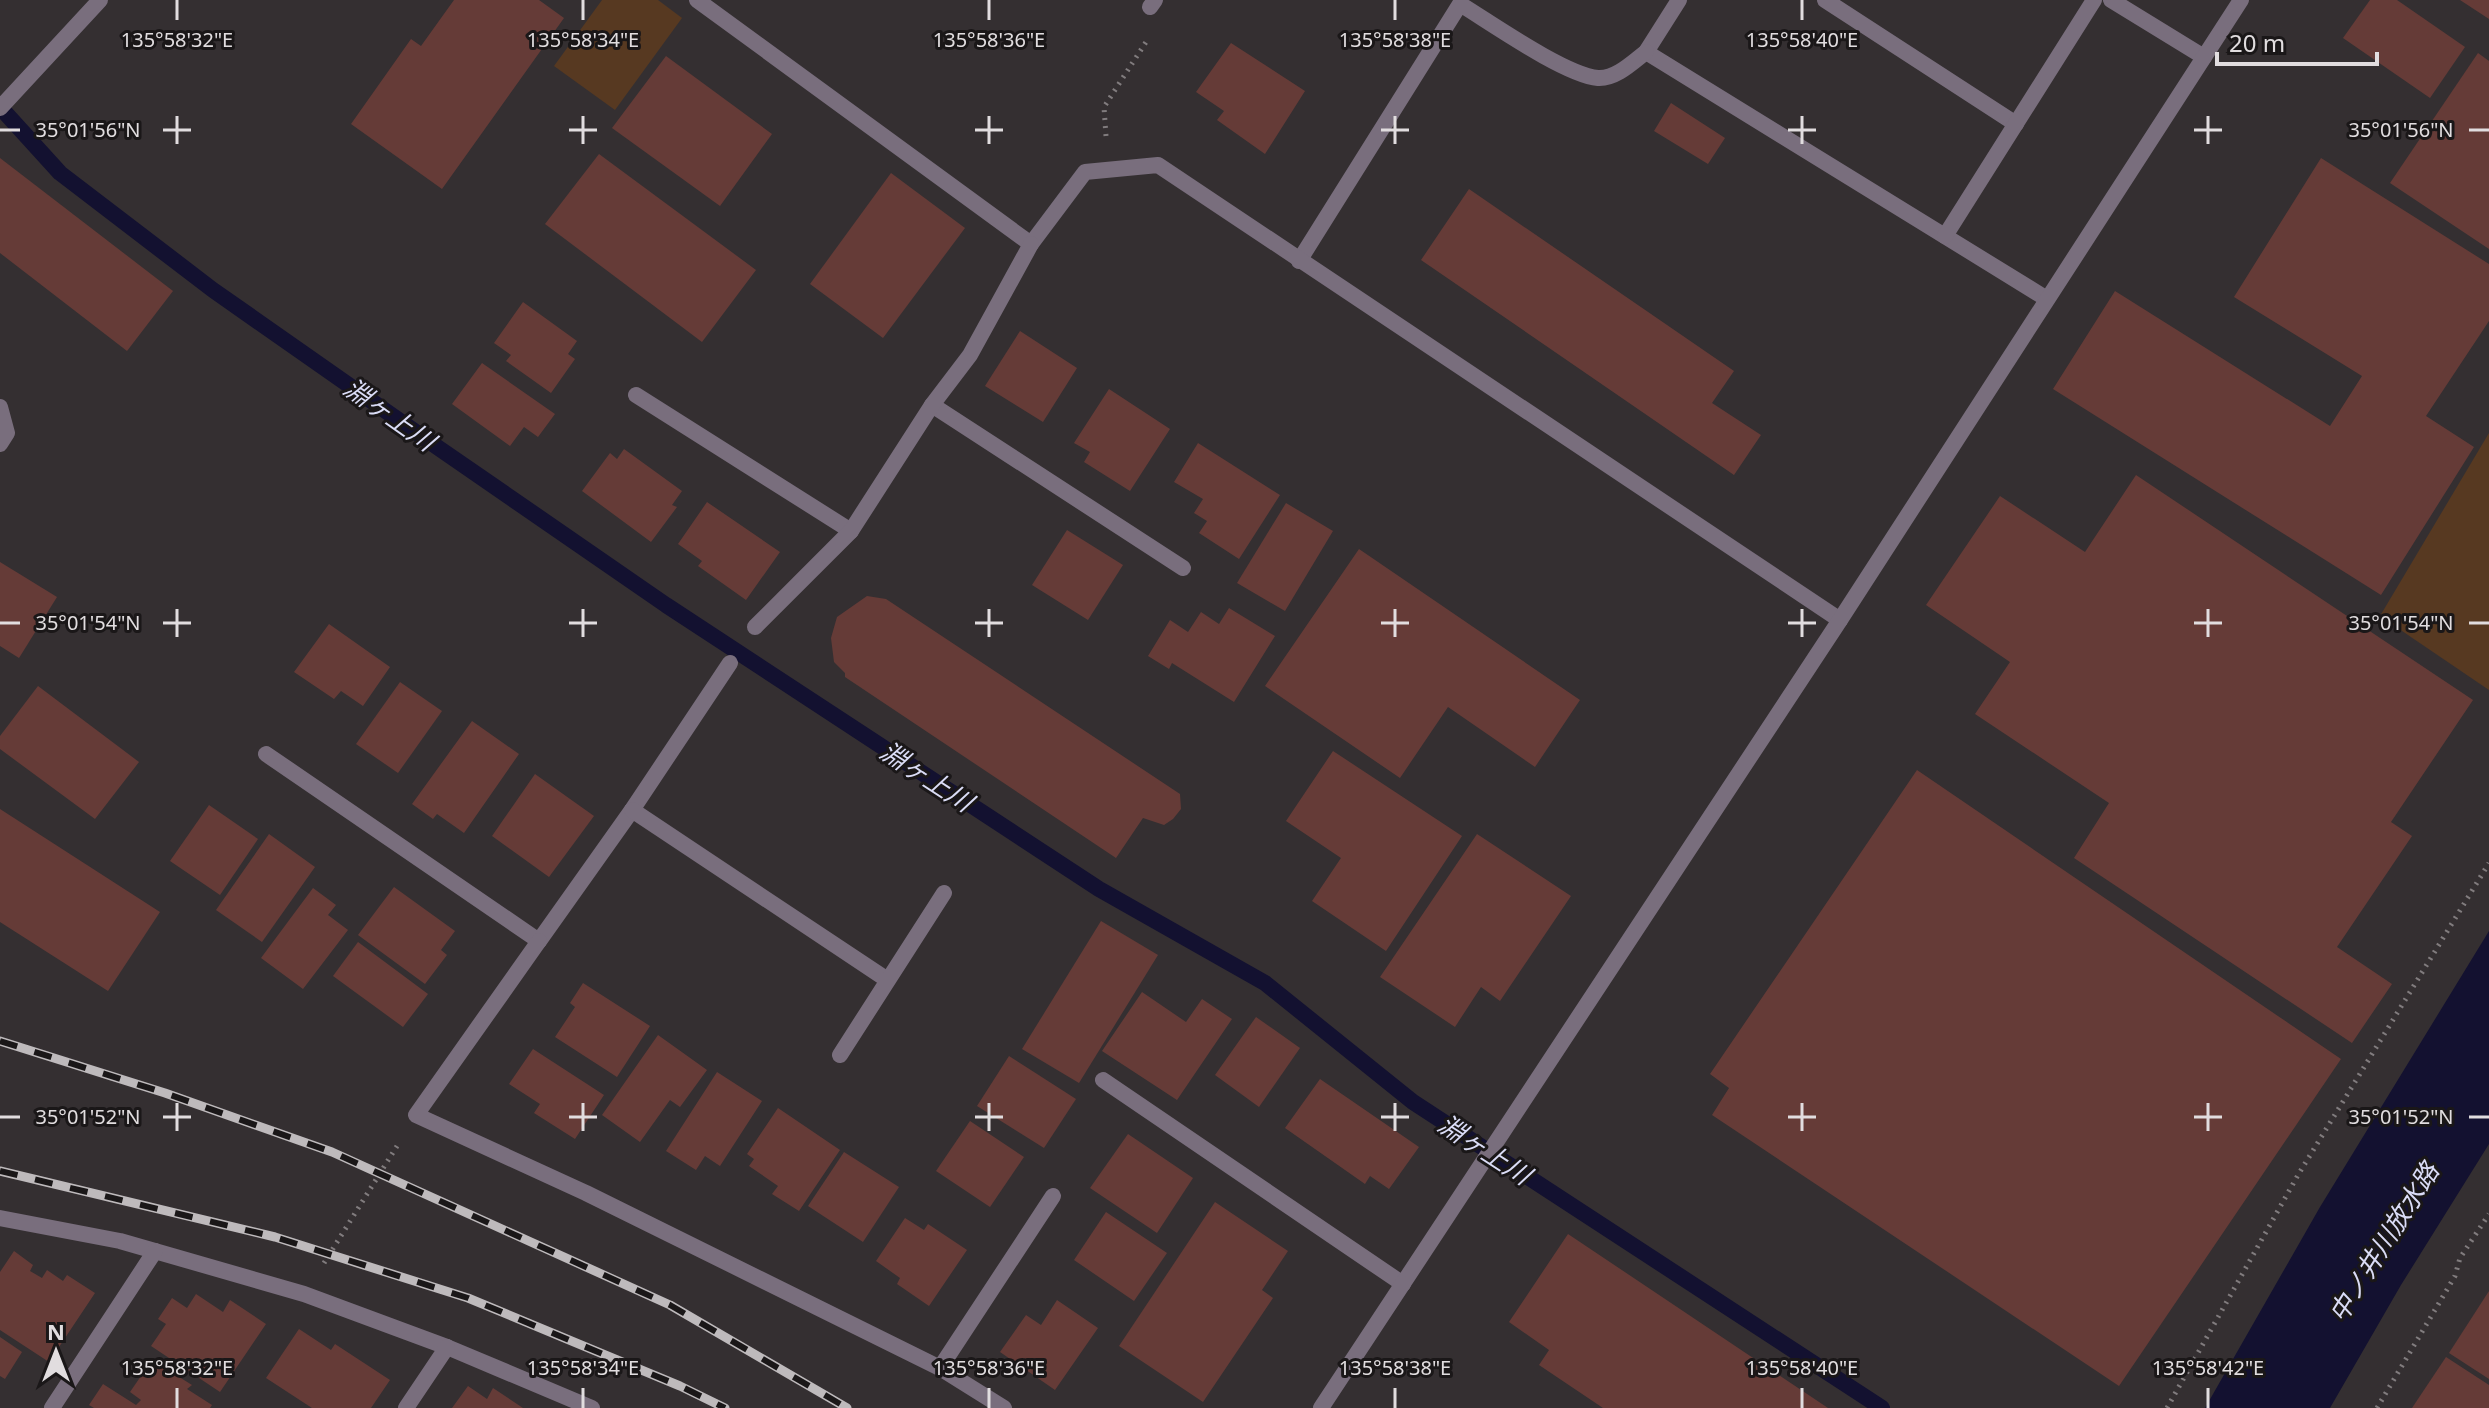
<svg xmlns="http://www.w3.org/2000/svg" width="2489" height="1408" viewBox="0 0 2489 1408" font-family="'Noto Sans','Noto Sans JP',sans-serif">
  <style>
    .green { fill: #573921 }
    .water { fill: #131130 }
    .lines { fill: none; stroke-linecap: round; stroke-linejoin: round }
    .stream { stroke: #131130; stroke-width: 16 }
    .building { fill: #653b37 }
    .path { stroke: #817c7e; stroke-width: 5; stroke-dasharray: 2 6; stroke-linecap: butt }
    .service { stroke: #796e7d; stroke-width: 16 }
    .minor { stroke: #796e7d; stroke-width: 16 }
    .tertiary { stroke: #796e7d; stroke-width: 16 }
    .rail-casing { stroke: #bebabc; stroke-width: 9 }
    .rail { stroke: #1a1718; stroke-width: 6; stroke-dasharray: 18; stroke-linecap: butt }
    .ticks { fill: none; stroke: #e1dddf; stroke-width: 3 }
    .labels { text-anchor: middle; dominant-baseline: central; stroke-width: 6; stroke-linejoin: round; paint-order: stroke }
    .water-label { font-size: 26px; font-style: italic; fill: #dadcf6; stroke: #1a1718 }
    .ticks-label { font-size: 20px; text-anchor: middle; fill: #e1dddf; stroke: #1a1718; stroke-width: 6; stroke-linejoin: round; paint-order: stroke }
  </style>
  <rect width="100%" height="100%" fill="#342f31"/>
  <g class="green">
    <path d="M602,0h56l24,18 -67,92 -61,-44z"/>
    <path d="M2489,433v257l-109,-74z"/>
  </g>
  <path class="water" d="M2489,931v213l-88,141 -71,123h-125l115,-201z"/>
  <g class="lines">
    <path class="stream" d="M0,107l60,66 153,117 227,159 226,156 433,284 166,94 148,119 469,306"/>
  </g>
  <g class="building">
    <path d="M454,0h85l25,18 -122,171 -91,-65 60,-85 10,7z"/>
    <path d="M2370,0h27l68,47 -35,51 -87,-60z"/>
    <path d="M2460,0h29v19z"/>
    <path d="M1231,43l74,48 -40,63 -48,-34 7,-9 -28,-19z"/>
    <path d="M2478,53l11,8v188l-99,-66z"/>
    <path d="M666,56l106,78 -52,72 -108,-78z"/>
    <path d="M1671,103l54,35 -17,26 -54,-33z"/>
    <path d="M599,154l157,116 -54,72 -157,-118z"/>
    <path d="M0,158l173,133 -46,60 -127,-98z"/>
    <path d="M2321,158l168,106v57l-63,95 48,31 -93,148 -328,-206 62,-98 215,135 32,-50 -128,-79z"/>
    <path d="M891,173l74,55 -82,110 -73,-54z"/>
    <path d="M1469,189l265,182 -22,32 49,32 -27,40 -313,-215z"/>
    <path d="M523,302l54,39 -9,13 7,5 -24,34 -45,-32 5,-6 -17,-12z"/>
    <path d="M1020,331l57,37 -34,54 -58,-36z"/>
    <path d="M482,363l73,51 -17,23 -14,-10 -14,19 -58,-42z"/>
    <path d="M1109,389l61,40 -40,62 -46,-29 6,-10 -16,-9z"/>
    <path d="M1198,443l82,52 -41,64 -40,-26 8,-12 -13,-8 9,-14 -29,-17z"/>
    <path d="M624,449l58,42 -10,14 5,2 -26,35 -69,-51 28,-38 7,6z"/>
    <path d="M2136,475l337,225 -82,122 21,14 -75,111 55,37 -40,59 -278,-185 35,-55 -134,-89 35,-52 -84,-57 74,-109 85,56z"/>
    <path d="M707,502l73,50 -34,48 -48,-34 4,-5 -24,-17z"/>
    <path d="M1286,503l47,28 -48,80 -48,-28z"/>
    <path d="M1067,530l56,35 -35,55 -56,-35z"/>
    <path d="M1359,549l221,151 -45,67 -87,-60 -48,71 -135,-92z"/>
    <path d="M0,562l57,35 -38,61 -19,-12z"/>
    <path d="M867,596l19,3 294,195 1,15 -8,10 -9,6 -21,-7 -27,40 -271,-181v-4l-11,-11 -3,-24 6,-21z"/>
    <path d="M1229,608l46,28 -41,66 -62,-39 -3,6 -21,-13 22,-36 18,12 13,-20 18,12z"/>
    <path d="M329,624l61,43 -27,39 -22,-15 -7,8 -40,-27z"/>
    <path d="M400,682l42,29 -44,62 -42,-29z"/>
    <path d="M38,686l101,76 -44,57 -95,-70v-13z"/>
    <path d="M472,721l47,33 -55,79 -27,-19 -4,5 -21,-15z"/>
    <path d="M1333,751l129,85 -76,115 -74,-50 29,-43 -55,-37z"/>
    <path d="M1917,770l424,289 -222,327 -407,-271 17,-27 -19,-14z"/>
    <path d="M535,774l59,42 -45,61 -57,-41z"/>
    <path d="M209,805l49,34 -38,56 -50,-34z"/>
    <path d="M0,809l160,103 -52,79 -108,-69z"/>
    <path d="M269,834l46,33 -53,75 -46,-32z"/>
    <path d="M1477,834l94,62 -71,105 -19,-14 -26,40 -75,-50z"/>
    <path d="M394,887l61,44 -14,19 6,5 -22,29 -67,-49z"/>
    <path d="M313,888l23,17 -8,10 20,15 -45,59 -42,-31z"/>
    <path d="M1101,921l57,34 -79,128 -57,-34z"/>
    <path d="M358,942l70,52 -25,33 -70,-51z"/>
    <path d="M583,983l67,43 -33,51 -62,-40 20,-30 -5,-4z"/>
    <path d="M1142,992l44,30 16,-23 30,20 -55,81 -75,-49z"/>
    <path d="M1256,1017l44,31 -41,59 -44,-32z"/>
    <path d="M658,1035l49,35 -27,37 -10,-7 -30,42 -38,-27z"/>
    <path d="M533,1049l71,46 -29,44 -41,-26 6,-9 -31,-20z"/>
    <path d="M1009,1056l67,43 -32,49 -67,-42z"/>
    <path d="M717,1072l45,29 -42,65 -15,-10 -9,14 -30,-19z"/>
    <path d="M1320,1079l99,68 -30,42 -19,-13 -5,8 -80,-56z"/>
    <path d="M778,1108l62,42 -41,61 -27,-17 6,-8 -29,-20 5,-7 -7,-5z"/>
    <path d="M970,1121l54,36 -34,50 -54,-36z"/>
    <path d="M1128,1134l65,44 -36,55 -67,-45z"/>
    <path d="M844,1152l55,35 -36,55 -55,-36z"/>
    <path d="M1215,1202l73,49 -26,39 11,8 -70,104 -84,-56z"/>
    <path d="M1106,1212l61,41 -33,48 -60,-41z"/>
    <path d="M905,1218l19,12 4,-6 39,26 -38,56 -32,-22 3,-6 -24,-17z"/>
    <path d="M1568,1234l260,174h-225l-64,-43 10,-15 -40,-28z"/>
    <path d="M14,1251l19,14 -3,6 12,7 5,-8 16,11 4,-6 28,18 -46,69 -49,-32v-58z"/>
    <path d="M2489,1291v88l-40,-26z"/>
    <path d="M196,1294l27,18 7,-12 36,24 -46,68 -69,-46 15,-22 -8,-5 14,-21 15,10z"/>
    <path d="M1057,1300l41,28 -43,62 -55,-38 26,-37 15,10z"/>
    <path d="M299,1329l32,21 4,-6 55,36 -19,28h-59l-46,-30z"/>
    <path d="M0,1337l22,15 -17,27 -5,-3z"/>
    <path d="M2446,1357l43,28v23h-77z"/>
    <path d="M152,1360l40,25 -5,4 25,16 -2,3h-116l-5,-3 14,-21 33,21 5,-5 -11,-8z"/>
    <path d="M468,1386l19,13 6,-11 30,20h-71z"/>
  </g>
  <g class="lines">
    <g class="path">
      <path d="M1106,136l-2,-29 42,-65"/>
      <path d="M324,1263l73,-117"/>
      <path d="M2167,1408l131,-233 191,-312"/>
      <path d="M2377,1408l78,-132 5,-18 29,-44"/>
    </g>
    <g class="service">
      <path d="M1679,0l-33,52 401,247"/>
      <path d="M1825,0l191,124"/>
      <path d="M2111,0l93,57"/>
      <path d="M1945,236l149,-236"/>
      <path d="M1299,261l161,-257c31,19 105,71 138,74 18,1 35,-16 48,-26"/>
      <path d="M1103,1080l300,204"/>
    </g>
    <g class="minor">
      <path d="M697,0l334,244 54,-72 73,-7 682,455"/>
      <path d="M1150,7l5,-7"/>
      <path d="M0,108l100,-108"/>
      <path d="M636,395l215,136"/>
      <path d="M932,405l251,163"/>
      <path d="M0,407l7,26 -7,11"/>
      <path d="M755,627l96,-96 81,-126 38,-50 61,-111"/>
      <path d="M266,754l273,187 93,-131 98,-147"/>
      <path d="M632,810l254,169"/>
      <path d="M539,941l-123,174 170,78 354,175 64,40"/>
      <path d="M840,1055l104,-162"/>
      <path d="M0,1218l120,23 184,53 143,53 145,61"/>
      <path d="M940,1368l113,-172"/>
      <path d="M52,1408l103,-157"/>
      <path d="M406,1408l41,-61"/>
    </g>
    <path class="tertiary" d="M1321,1408l519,-788 401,-620"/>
    <defs>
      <g id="rail">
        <path d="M0,1041l165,52 167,59 338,153 177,103"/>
        <path d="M0,1171l275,66 193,61 212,88 45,22"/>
      </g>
    </defs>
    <use href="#rail" class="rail-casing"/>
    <use href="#rail" class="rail"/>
  </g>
  <path class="ticks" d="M177,0v20M583,0v20M989,0v20M1395,0v20M1802,0v20M177,116v28M583,116v28M989,116v28M1395,116v28M1802,116v28M2208,116v28M0,130h20M163,130h28M569,130h28M975,130h28M1381,130h28M1788,130h28M2194,130h28M2469,130h20M177,609v28M583,609v28M989,609v28M1395,609v28M1802,609v28M2208,609v28M0,623h20M163,623h28M569,623h28M975,623h28M1381,623h28M1788,623h28M2194,623h28M2469,623h20M177,1103v28M583,1103v28M989,1103v28M1395,1103v28M1802,1103v28M2208,1103v28M0,1117h20M163,1117h28M569,1117h28M975,1117h28M1381,1117h28M1788,1117h28M2194,1117h28M2469,1117h20M177,1388v20M583,1388v20M989,1388v20M1395,1388v20M1802,1388v20M2208,1388v20"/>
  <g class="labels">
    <g class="water-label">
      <text transform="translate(390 414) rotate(35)">淵ヶ上川</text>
      <text transform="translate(927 776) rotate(33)">淵ヶ上川</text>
      <text transform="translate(1485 1149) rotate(33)">淵ヶ上川</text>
      <text transform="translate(2383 1242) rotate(-58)">中ノ井川放水路</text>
    </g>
  </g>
  <g class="ticks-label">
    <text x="177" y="47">135°58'32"E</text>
    <text x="583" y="47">135°58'34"E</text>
    <text x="989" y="47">135°58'36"E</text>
    <text x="1395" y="47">135°58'38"E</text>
    <text x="1802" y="47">135°58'40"E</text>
    <text x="88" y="137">35°01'56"N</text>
    <text x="2401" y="137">35°01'56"N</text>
    <text x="88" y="630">35°01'54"N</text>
    <text x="2401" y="630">35°01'54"N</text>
    <text x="88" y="1124">35°01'52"N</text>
    <text x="2401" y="1124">35°01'52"N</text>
    <text x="177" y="1375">135°58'32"E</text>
    <text x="583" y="1375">135°58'34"E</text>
    <text x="989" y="1375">135°58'36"E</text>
    <text x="1395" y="1375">135°58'38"E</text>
    <text x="1802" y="1375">135°58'40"E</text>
    <text x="2208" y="1375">135°58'42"E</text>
  </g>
  <g transform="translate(56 1352)" stroke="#1a1718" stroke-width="6" paint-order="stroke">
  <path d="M0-6L14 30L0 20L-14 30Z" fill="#e1dddf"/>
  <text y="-12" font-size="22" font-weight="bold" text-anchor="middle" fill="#e1dddf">N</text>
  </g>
  <path d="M2217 52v12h160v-12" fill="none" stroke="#e1dddf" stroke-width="4"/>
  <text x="2229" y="52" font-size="24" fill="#e1dddf" stroke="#1a1718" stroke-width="6" paint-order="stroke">20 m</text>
</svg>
